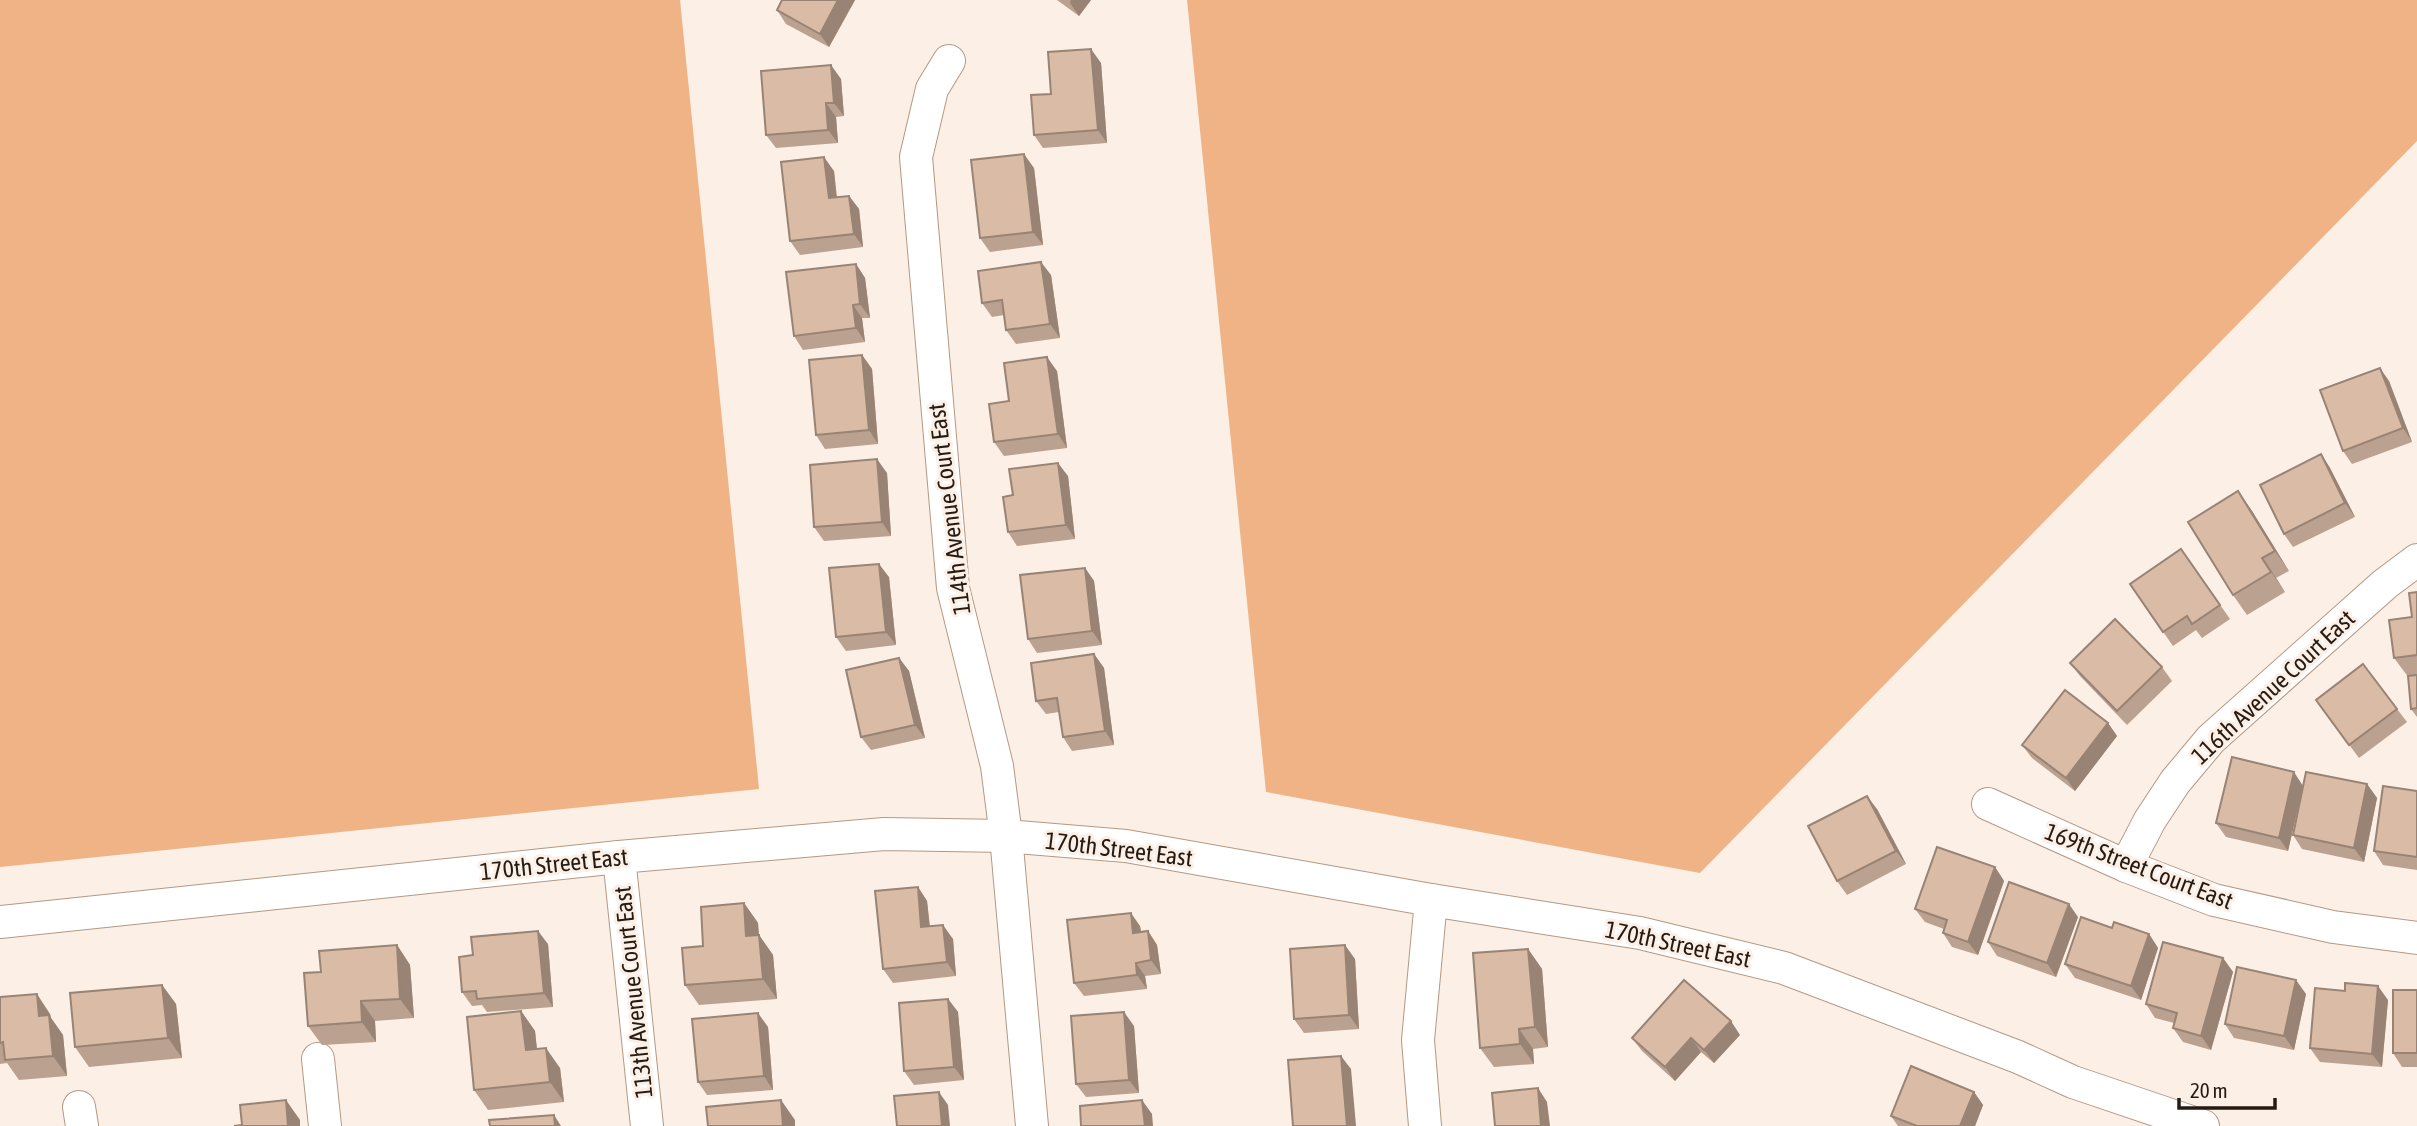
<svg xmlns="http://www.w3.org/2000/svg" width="2417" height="1126" viewBox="0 0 2417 1126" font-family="'Asap Condensed',sans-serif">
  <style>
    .forest { fill: #f0b386 }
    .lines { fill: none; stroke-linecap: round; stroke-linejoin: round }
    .minor-casing { stroke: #b59883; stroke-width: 34 }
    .minor { stroke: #fff; stroke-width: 32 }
    .wall { fill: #bba18f }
    .shaded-wall { fill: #988374 }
    .building { fill: #d9bba6; stroke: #988374; stroke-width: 2 }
    .labels { text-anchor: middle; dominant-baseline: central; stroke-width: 6; stroke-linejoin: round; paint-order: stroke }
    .street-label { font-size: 24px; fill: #261b13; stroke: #fbefe6 }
  </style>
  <rect width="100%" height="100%" fill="#fbefe6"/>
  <g class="forest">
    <path d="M0,0h680l79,789 -759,78z"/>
    <path d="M1187,0h1230v141l-717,732 -434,-81z"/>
  </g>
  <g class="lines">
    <defs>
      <g id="minor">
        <path d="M949,61l-17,28 -16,68 37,431 44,178 9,70 26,290"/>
        <path d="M1988,804l138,62 88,34 119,27 84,11"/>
        <path d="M619,857l28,269"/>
        <path d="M2126,866l24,-46 25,-38 36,-43 174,-155 32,-24"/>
        <path d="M0,922l619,-65 265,-23 122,2 120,10 305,54 209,33 144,35 234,89 55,25 130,44"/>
        <path d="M318,1059l7,67"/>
        <path d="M79,1107l3,19"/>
        <path d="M1425,1126l-7,-86 13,-140"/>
      </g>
    </defs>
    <use href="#minor" class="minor-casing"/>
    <use href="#minor" class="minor"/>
  </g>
  <g class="wall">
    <path d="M782,0h73l-26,47 -43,-23 -9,-14z"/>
    <path d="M1057,0h34l-12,16z"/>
    <path d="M1101,63l6,80 -64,5 -9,-13 17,-41z"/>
    <path d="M841,79l3,37 -8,1 2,26 -62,5 -10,-13z"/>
    <path d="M1034,168l9,77 -53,7 -10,-14z"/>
    <path d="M834,171l3,26 12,-1 10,13 4,38 -63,8 -10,-14z"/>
    <path d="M856,264l9,14 5,40h-8l3,24 -62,8 -9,-14z"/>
    <path d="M1051,275l9,63 -44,6 -10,-14 -2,-15 -12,2 -10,-14z"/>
    <path d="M862,355l10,14 6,75 -53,5 -9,-14z"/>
    <path d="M1057,371l10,77 -63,8 -10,-14 15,-41z"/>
    <path d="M2389,381l23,61 -60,22 -9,-13z"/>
    <path d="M2321,454l9,14 25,49 -62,30 -9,-13z"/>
    <path d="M887,473l4,63 -67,5 -10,-14z"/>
    <path d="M1068,476l7,63 -58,7 -9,-14 5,-37z"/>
    <path d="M2238,491l14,20 37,60 -13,7 9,14 -38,23 -14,-20z"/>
    <path d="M2181,549l49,70 -28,19 -6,-8 -23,16 -43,-62z"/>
    <path d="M1085,568l9,13 8,64 -65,8 -9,-14z"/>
    <path d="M889,577l7,68 -50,6 -10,-14z"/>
    <path d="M2417,592v125l-6,-8 -2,-31 -15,-20 18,-41z"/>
    <path d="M1094,654l10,14 10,77 -42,6 -9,-14 -4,-25 -13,2 -10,-13z"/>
    <path d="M899,658l10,13 16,67 -54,12 -10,-13z"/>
    <path d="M2070,663l92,4 10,14 -45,44 -47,-49z"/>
    <path d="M2316,700l81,9 10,13 -48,36z"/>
    <path d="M2108,723l9,13 -42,55 -43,-33 -10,-13z"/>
    <path d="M2367,784l10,14 -13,64 -62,-13 -9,-14 5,-28 -10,44 -62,-14 -10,-14 87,-38z"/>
    <path d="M2417,791v79l-34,-5 -9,-14z"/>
    <path d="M1877,809l29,55 -59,31 -10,-14z"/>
    <path d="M1995,867l9,14 -26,74 -26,-8 -9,-14 1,-4 -19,-7 -10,-13z"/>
    <path d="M918,887l9,14 3,25 23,13 3,37 -63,7 -10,-14z"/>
    <path d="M744,903l14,20 1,12 14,20 4,44 -78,6 -14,-20 18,-39z"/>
    <path d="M2078,917l-22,60 -59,-21 -9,-14z"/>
    <path d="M1140,926l1,6 7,-1 9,14 4,29 -16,2 2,13 -63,7 -10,-13z"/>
    <path d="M2112,928l37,6 9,14 -17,52 -66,-22 -10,-14z"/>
    <path d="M548,944l5,63 -66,5 -5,-7 -10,1 -10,-14z"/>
    <path d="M397,945l13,20 4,53 -39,3 1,21 -54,3 -14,-19 13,-54z"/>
    <path d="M1528,949l14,20 6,78 -15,2 1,15 -40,3 -14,-19z"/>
    <path d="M2223,958l10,14 -22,78 -28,-8 -10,-14 1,-5 -19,-5 -9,-14z"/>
    <path d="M1355,959l4,70 -55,4 -10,-14z"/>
    <path d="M162,985l14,19 6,54 -93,9 -14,-20z"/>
    <path d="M2417,990v77h-15l-9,-14z"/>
    <path d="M2306,994l-12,56 -60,-12 -9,-14z"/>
    <path d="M0,997l50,17 1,4 12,17 4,41 -48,4 -12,-17 -7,1z"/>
    <path d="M948,999l10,13 6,68 -50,5 -10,-14z"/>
    <path d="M2388,1000l-6,67 -62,-5 -10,-14z"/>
    <path d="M521,1011l14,20 2,18 23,19 4,34 -76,8 -14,-20z"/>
    <path d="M1134,1026l5,67 -53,4 -10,-13z"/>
    <path d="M768,1027l5,63 -66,5 -9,-13z"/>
    <path d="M1740,1035l-26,28 -13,-11 -26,29 -33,-30 -10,-13z"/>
    <path d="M1974,1092l9,13 -8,21h-77l-7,-10z"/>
  </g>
  <g class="shaded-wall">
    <path d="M838,0h17l-26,47 -9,-13z"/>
    <path d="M1071,0h20l-12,16 -9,-13z"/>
    <path d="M1091,49l10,14 6,80 -9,-13z"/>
    <path d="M831,65l10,14 3,37 -10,-13z"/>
    <path d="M826,103l10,14 2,26 -10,-13z"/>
    <path d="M1024,154l10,14 9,77 -10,-13z"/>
    <path d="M824,157l10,14 4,41 -9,-14z"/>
    <path d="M849,196l10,13 4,38 -9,-13z"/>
    <path d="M1041,262l10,13 9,63 -10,-14z"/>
    <path d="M856,264l9,14 5,40 -10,-14z"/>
    <path d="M853,305l9,13 3,24 -9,-14z"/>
    <path d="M862,355l10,14 6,75 -9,-14z"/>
    <path d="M1047,357l10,14 10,77 -9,-14z"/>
    <path d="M2380,368l9,13 23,61 -9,-14z"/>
    <path d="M2321,454l9,14 25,49 -10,-14z"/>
    <path d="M877,459l10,14 4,63 -9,-14z"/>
    <path d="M1058,463l10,13 7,63 -9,-14z"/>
    <path d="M2238,491l14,20 37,60 -14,-20z"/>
    <path d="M2262,558l14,20 9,14 -14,-20z"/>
    <path d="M879,564l10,13 7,68 -10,-13z"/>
    <path d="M1085,568l9,13 8,64 -10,-14z"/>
    <path d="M1094,654l10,14 10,77 -9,-14z"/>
    <path d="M899,658l10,13 16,67 -10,-13z"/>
    <path d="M2108,723l9,13 -42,55 -9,-13z"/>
    <path d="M2294,772l9,14 -15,65 -9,-13z"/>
    <path d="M2367,784l10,14 -13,64 -10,-14z"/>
    <path d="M1867,796l10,13 29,55 -10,-13z"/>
    <path d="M1995,867l9,14 -26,74 -10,-13z"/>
    <path d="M918,887l9,14 4,40 -10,-14z"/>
    <path d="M744,903l14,20 2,33 -14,-20z"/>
    <path d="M2069,904l9,13 -22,60 -9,-14z"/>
    <path d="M1131,913l9,13 3,20 -10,-13z"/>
    <path d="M943,925l10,14 3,37 -9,-14z"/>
    <path d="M538,931l10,13 5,63 -9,-14z"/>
    <path d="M1148,931l9,14 4,29 -10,-14z"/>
    <path d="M2149,934l9,14 -17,52 -10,-14z"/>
    <path d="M759,935l14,20 4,44 -14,-20z"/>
    <path d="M397,945l13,20 4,53 -14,-19z"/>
    <path d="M1345,945l10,14 4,70 -10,-14z"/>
    <path d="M1528,949l14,20 6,78 -13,-20z"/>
    <path d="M2223,958l10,14 -22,78 -10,-14z"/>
    <path d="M1136,963l9,13 2,13 -10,-14z"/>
    <path d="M2296,980l10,14 -12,56 -10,-14z"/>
    <path d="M162,985l14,19 6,54 -14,-20z"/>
    <path d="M2378,986l10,14 -6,67 -10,-13z"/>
    <path d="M37,994l13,20 1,4 12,17 4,41 -14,-20 -14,-40z"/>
    <path d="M948,999l10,13 6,68 -10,-13z"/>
    <path d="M361,1001l14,20 1,21 -14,-20z"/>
    <path d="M521,1011l14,20 4,39 -13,-20z"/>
    <path d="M1124,1012l10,14 5,67 -10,-13z"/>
    <path d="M758,1013l10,14 5,63 -9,-14z"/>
    <path d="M1731,1021l9,14 -26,28 -10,-13z"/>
    <path d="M1519,1029l14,20 1,15 -14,-20z"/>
    <path d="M1691,1038l10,14 -26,29 -10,-14z"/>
    <path d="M546,1048l14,20 4,34 -14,-20z"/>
    <path d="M1341,1056l10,13 5,57h-9z"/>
    <path d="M1538,1088l9,14 3,24h-9z"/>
    <path d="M939,1092l9,13 2,21h-8z"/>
    <path d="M1974,1092l9,13 -8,21h-15z"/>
    <path d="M286,1100l14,20v6h-12z"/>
    <path d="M781,1100l14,20v6h-12z"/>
    <path d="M1142,1100l10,14 1,12h-8z"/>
    <path d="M554,1115l7,11h-6z"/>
  </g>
  <g class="building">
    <path d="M782,0h56l-18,34 -43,-24z"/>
    <path d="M1091,49l7,81 -64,5 -3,-40 20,-1 -3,-42z"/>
    <path d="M831,65l3,38h-8l2,27 -62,5 -5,-64z"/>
    <path d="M1024,154l9,78 -53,6 -9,-78z"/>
    <path d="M824,157l5,41 20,-2 5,38 -64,7 -9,-79z"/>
    <path d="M1041,262l9,62 -44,6 -4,-30 -20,3 -4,-32z"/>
    <path d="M856,264l4,40 -7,1 3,23 -62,8 -8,-64z"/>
    <path d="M862,355l7,75 -53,5 -7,-75z"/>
    <path d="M1047,357l11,77 -64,8 -5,-38 20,-3 -5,-38z"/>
    <path d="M2380,368l23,60 -60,23 -23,-61z"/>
    <path d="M2321,454l24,49 -61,31 -24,-49z"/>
    <path d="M877,459l5,63 -68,5 -4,-62z"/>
    <path d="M1058,463l8,62 -58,7 -5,-35 10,-2 -4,-26z"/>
    <path d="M2238,491l37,60 -13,7 9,14 -38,23 -45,-73z"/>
    <path d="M2181,549l39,56 -28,19 -5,-8 -24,16 -33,-48z"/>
    <path d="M879,564l7,68 -50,5 -7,-69z"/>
    <path d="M1085,568l7,63 -64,8 -8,-64z"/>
    <path d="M2417,592v63l-23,3 -5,-38 23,-3 -3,-24z"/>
    <path d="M2115,619l47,48 -45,44 -47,-48z"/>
    <path d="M1094,654l11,77 -42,6 -6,-39 -21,3 -5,-38z"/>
    <path d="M899,658l16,67 -54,12 -15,-67z"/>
    <path d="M2363,664l34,45 -48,36 -33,-45z"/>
    <path d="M2417,675v33l-6,1 -3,-33z"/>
    <path d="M2065,690l43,33 -42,55 -44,-33z"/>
    <path d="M2232,757l62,15 -15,66 -63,-15z"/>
    <path d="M2306,772l61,12 -13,64 -61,-13z"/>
    <path d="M2383,786l34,5v66l-43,-6z"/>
    <path d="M1867,796l29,55 -59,30 -29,-55z"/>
    <path d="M1937,847l58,20 -27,75 -25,-9 4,-13 -32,-11z"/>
    <path d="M2009,882l60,22 -22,59 -59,-21z"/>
    <path d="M918,887l3,40 22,-2 4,37 -64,7 -8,-78z"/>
    <path d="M744,903l2,33 13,-1 4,44 -78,6 -3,-37 21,-2 -2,-39z"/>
    <path d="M1131,913l2,20 15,-2 3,29 -15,3 1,12 -63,8 -7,-63z"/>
    <path d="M2081,917l31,11 2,-6 35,12 -18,52 -66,-22z"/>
    <path d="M538,931l6,62 -67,6 -1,-8 -14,1 -3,-35 14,-2 -2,-18z"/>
    <path d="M2163,942l60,16 -22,78 -28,-8 4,-15 -31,-9z"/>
    <path d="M397,945l3,54 -39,2 1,21 -54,4 -4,-53 17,-1 -2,-21z"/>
    <path d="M1345,945l4,70 -55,4 -4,-70z"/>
    <path d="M1528,949l7,78 -16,2 1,15 -40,4 -7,-95z"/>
    <path d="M2237,967l59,13 -12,56 -59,-12z"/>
    <path d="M1684,980l47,41 -27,29 -13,-12 -26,29 -33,-29z"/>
    <path d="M2345,983l33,3 -6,68 -62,-6 5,-60 30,3z"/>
    <path d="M162,985l6,53 -93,9 -5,-54z"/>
    <rect x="2393" y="990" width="24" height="63"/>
    <path d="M37,994l2,22 10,-1 4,41 -48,4 -2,-18 -3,1v-46z"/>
    <path d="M948,999l6,68 -50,4 -5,-68z"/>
    <path d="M521,1011l5,39 20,-2 4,34 -76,8 -7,-73z"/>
    <path d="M1124,1012l5,68 -53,4 -5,-68z"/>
    <path d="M758,1013l6,63 -66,6 -6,-63z"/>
    <path d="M1341,1056l6,70h-54l-5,-66z"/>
    <path d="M1911,1066l63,26 -14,34h-43l-26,-10z"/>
    <path d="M1538,1088l3,38h-46l-3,-33z"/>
    <path d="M939,1092l3,34h-45l-3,-30z"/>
    <path d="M286,1100l2,26h-54l8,-1 -2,-20z"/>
    <path d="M781,1100l2,26h-75l-2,-19z"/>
    <path d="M1142,1100l3,26h-64l-1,-20z"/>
    <path d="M554,1115l1,11h-65l-1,-6z"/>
  </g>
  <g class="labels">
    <g class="street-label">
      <text transform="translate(949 509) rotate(-97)">114th Avenue Court East</text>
      <text transform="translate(2273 687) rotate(-43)">116th Avenue Court East</text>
      <text transform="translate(1119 849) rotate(7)">170th Street East</text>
      <text transform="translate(554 864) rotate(-6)">170th Street East</text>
      <text transform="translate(2139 866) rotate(21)">169th Street Court East</text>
      <text transform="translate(1678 944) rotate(12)">170th Street East</text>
      <text transform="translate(633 992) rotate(-96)">113th Avenue Court East</text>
    </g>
  </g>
  <path d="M2179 1098v10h96v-10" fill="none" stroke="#261b13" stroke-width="3.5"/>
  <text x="2190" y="1098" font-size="21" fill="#261b13" stroke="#fbefe6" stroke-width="5" paint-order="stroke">20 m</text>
</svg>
